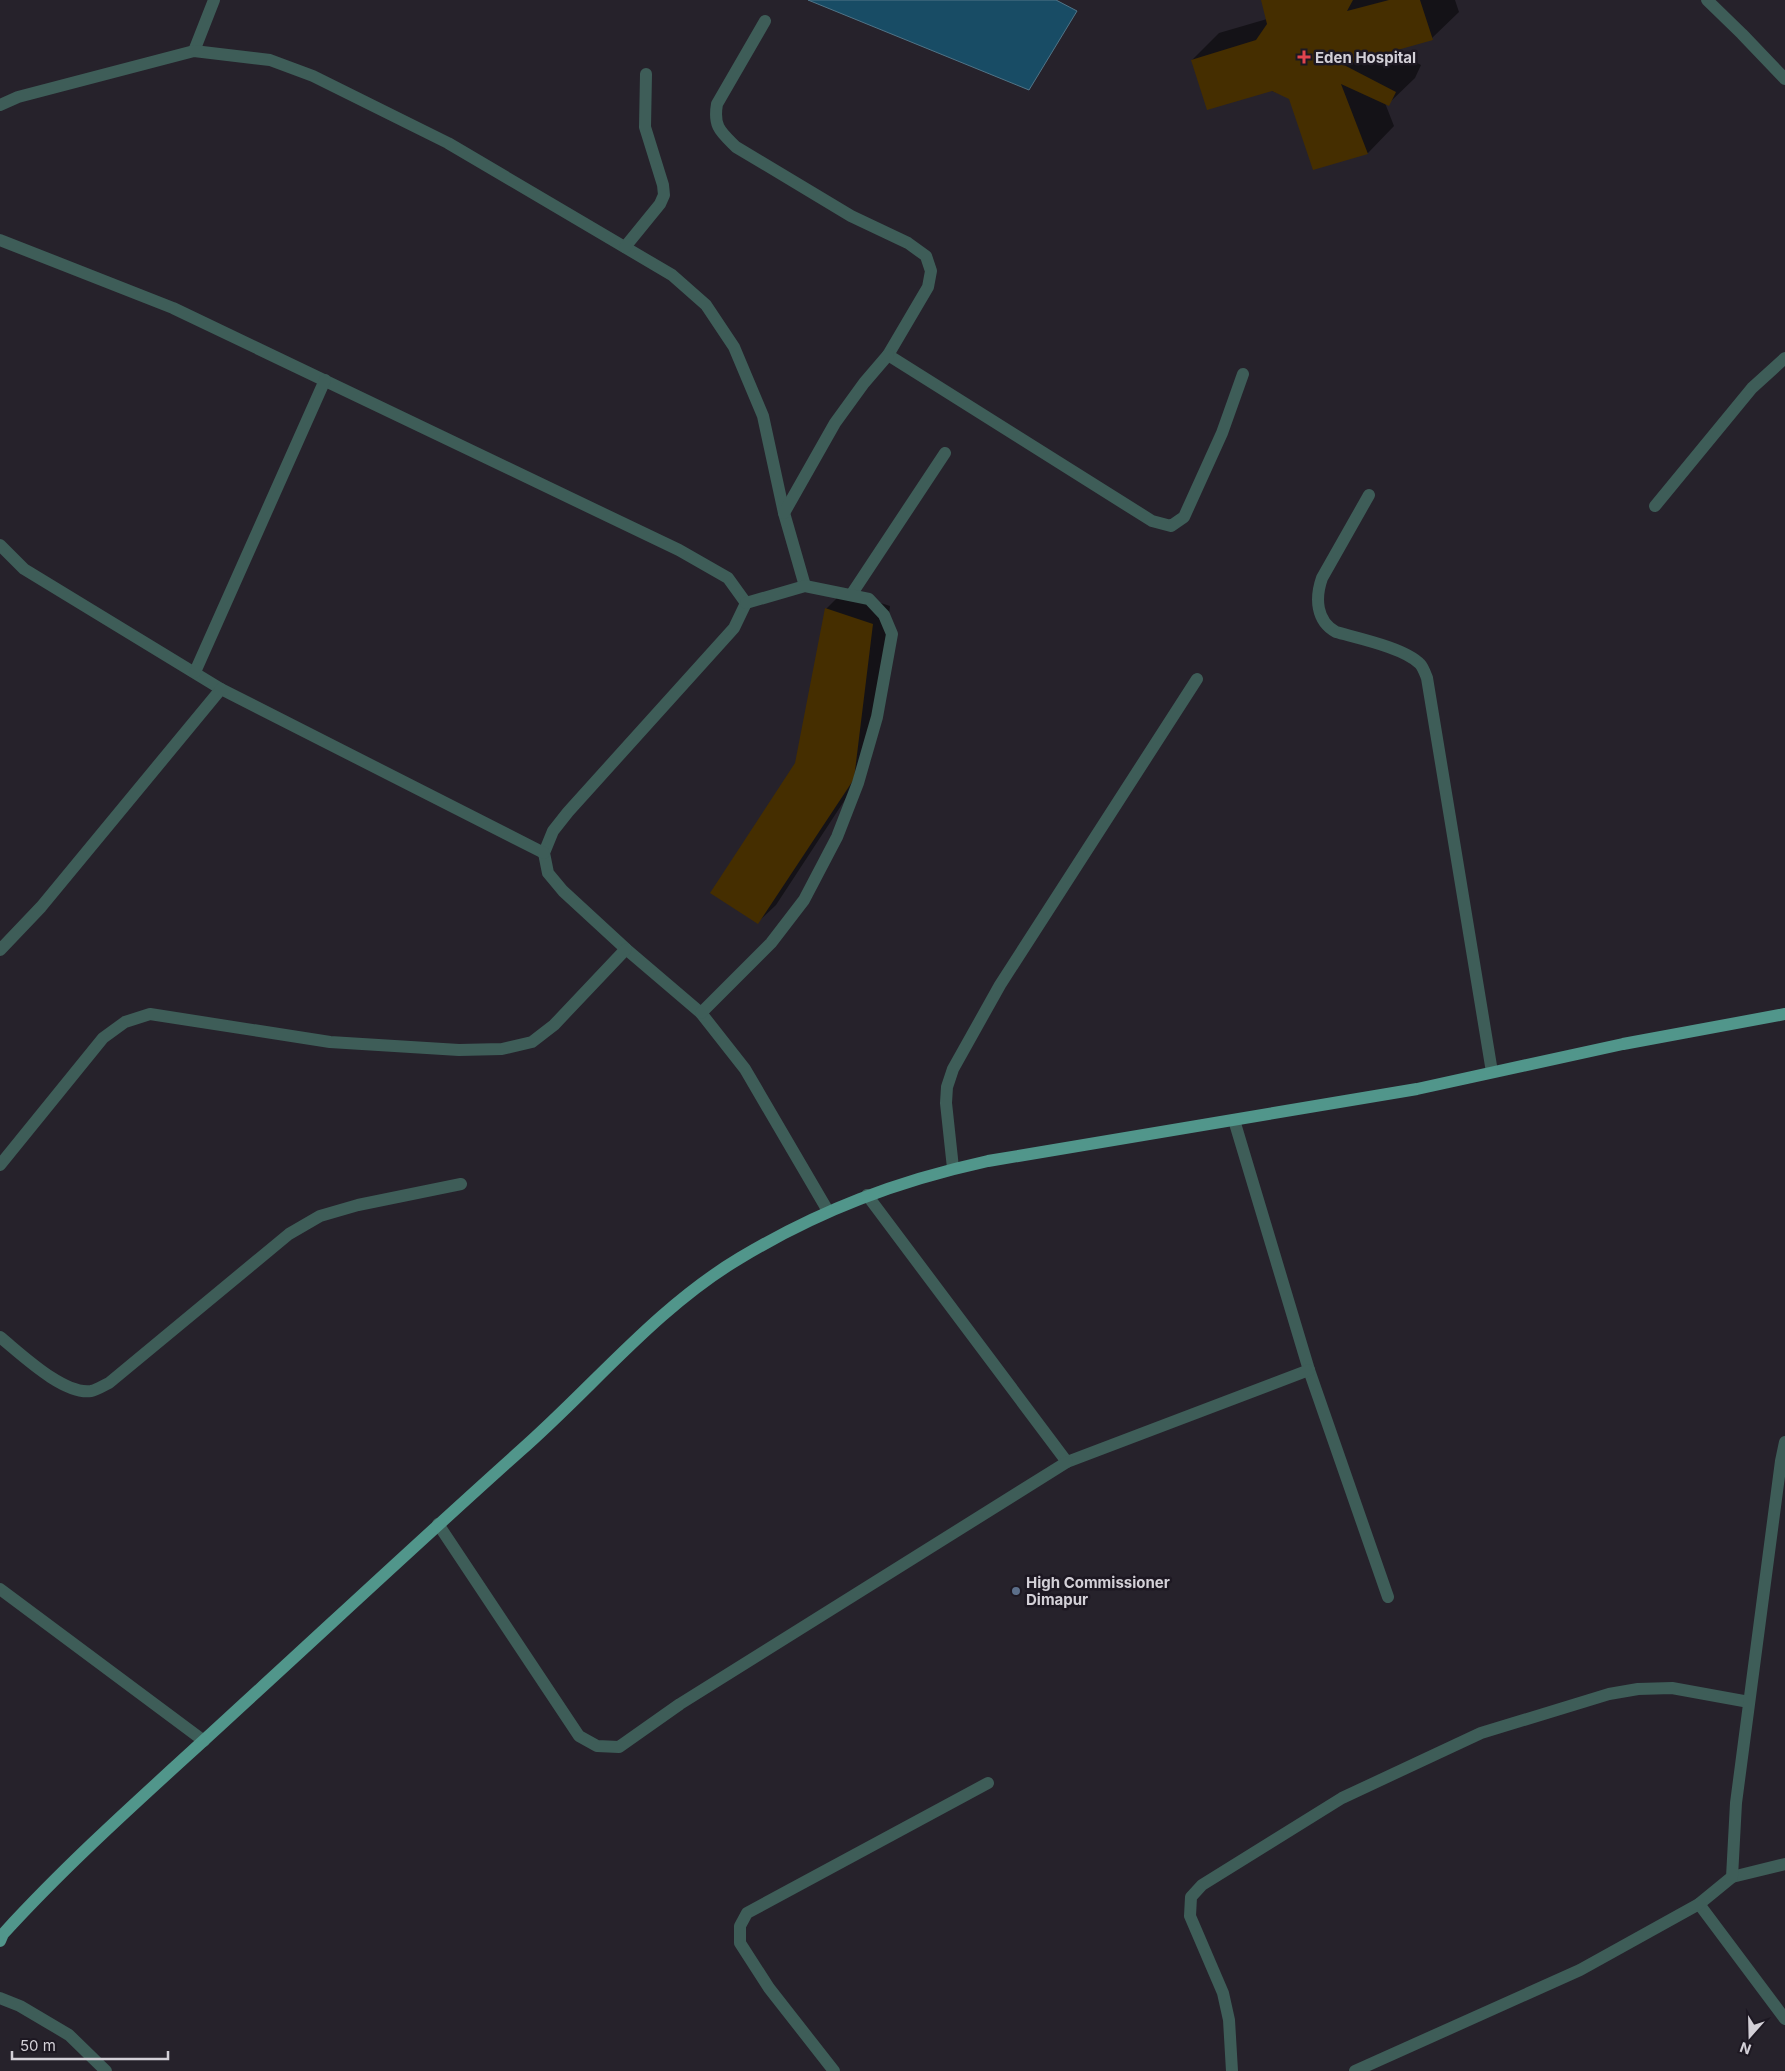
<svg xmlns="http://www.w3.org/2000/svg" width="1785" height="2071" viewBox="0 0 1785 2071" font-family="Inter,sans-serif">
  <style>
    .water { fill: #184c65; stroke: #507487 }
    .shadow { fill: #0007 }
    .building { fill: #452e00 }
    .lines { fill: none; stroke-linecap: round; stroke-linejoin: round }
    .minor { stroke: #3e5d58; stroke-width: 12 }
    .major { stroke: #51968b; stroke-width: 12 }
    .health-dot { fill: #e0444e; stroke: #1d1822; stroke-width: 2 }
    .service-dot { fill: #5c6f8a; stroke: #1d1822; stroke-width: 2 }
    .labels { text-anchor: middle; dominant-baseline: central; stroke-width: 5; stroke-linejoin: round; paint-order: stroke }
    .poi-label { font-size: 15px; font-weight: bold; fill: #d3d0d7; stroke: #1d1822; text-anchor: start }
  </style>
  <rect width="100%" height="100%" fill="#26222b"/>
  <path class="water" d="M808,0h248l21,11 -48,79z"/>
  <g class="shadow">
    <path d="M1262,0h193l4,12 -27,26 -39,12 28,15 -6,13 -27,26 -3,-1 9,23 -26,27 -54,15 -24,-70 -98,-38 27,-27 48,-14z"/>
    <path d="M844,591l46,15 -19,154 -95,145 -18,17 39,-158 29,-155z"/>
  </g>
  <g class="building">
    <path d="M1261,0h92l-6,11 42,-11h31l13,40 -89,25 52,27 -7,14 -48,-22 27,70 -55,16 -24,-71 -17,-8 -65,19 -16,-50 65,-20 11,-16z"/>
    <path d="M825,608l48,16 -19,155 -96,145 -48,-31 85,-130z"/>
  </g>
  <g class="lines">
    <g class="minor">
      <path d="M1707,0l35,34 43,45"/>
      <path d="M765,21l-48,83c-4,23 4,28 19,43l115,69 57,27 18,13 5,15 -3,16 -40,68 264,166 19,5 13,-9 38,-84 21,-59"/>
      <path d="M194,51l20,-51"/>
      <path d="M0,105l18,-8 176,-46 76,9 43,16 135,67 224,132 34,30 28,42 29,69 21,97 21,73"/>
      <path d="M0,240l173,68 506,242 49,28 18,25 -12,25 -166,184 -15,19 -9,22 4,20 15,18 63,58 75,64 44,56 83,142"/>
      <path d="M625,247l35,-43 4,-9 -1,-10 -18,-58 1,-53"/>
      <path d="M1369,495l-47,83c-7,20 -6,43 14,54 21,6 69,16 84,32 3,3 5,9 7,14l65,394"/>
      <path d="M1655,506l97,-118 33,-30"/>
      <path d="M784,513l51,-90 29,-40 24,-28"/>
      <path d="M0,545l24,24 197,120"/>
      <path d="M851,595l94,-142"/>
      <path d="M195,672l130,-292"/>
      <path d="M0,950l41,-43 180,-218 323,164"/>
      <path d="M701,1013l70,-70 33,-43 33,-63 21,-54 19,-66 15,-83 -8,-19 -15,-16 -64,-13 -59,17"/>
      <path d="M1234,1120l75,250 79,227"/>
      <path d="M0,1165l103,-127 22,-16 25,-8 180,28 129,8 43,-1 30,-7 22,-17 72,-76"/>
      <path d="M953,1168l-7,-65 1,-16 6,-18 47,-84 197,-306"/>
      <path d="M867,1195l200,267 242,-92"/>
      <path d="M0,1337c20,16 63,58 91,54 6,-1 13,-6 18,-8l180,-149 31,-18 38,-11 103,-21"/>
      <path d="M438,1524l141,212 18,10 22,1 61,-43 387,-242"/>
      <path d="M0,1589l204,152"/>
      <path d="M1732,1877l53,-13"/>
      <path d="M1699,1904l86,115"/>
      <path d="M0,1998l20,8 49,29 37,36"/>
      <path d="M834,2071l-65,-83 -29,-45v-17l7,-13 241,-130"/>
      <path d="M1232,2071l-3,-51 -6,-27 -33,-77 1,-19 11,-12 140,-87 139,-65 128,-39 29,-5 34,-1 77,14"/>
      <path d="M1355,2071l225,-101 119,-66 33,-27 4,-74 45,-342 4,-19"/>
    </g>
    <path class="major" d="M0,1941l3,-7c73,-80 155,-151 235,-225 94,-86 187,-173 282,-258 73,-64 136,-143 220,-193 80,-48 157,-77 248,-97l429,-72 206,-45 162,-30"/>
  </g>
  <path class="health-dot" d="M1301.5 49.5h5v5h5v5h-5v5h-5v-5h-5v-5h5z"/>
  <circle class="service-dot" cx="1016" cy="1591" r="5"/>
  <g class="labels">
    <g class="poi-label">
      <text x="1315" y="57">Eden Hospital</text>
      <text x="1026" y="1582">High Commissioner<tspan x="1026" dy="17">Dimapur</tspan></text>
    </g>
  </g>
  <g transform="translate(1750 2036) rotate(200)" stroke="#1d1822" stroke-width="4" paint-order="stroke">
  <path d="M0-4L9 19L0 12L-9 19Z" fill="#d3d0d7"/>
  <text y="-8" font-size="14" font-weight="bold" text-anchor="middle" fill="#d3d0d7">N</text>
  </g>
  <path d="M12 2051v8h156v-8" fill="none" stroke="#d3d0d7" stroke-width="2.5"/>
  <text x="20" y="2051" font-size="15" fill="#d3d0d7" stroke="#1d1822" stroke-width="4" paint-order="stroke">50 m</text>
</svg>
